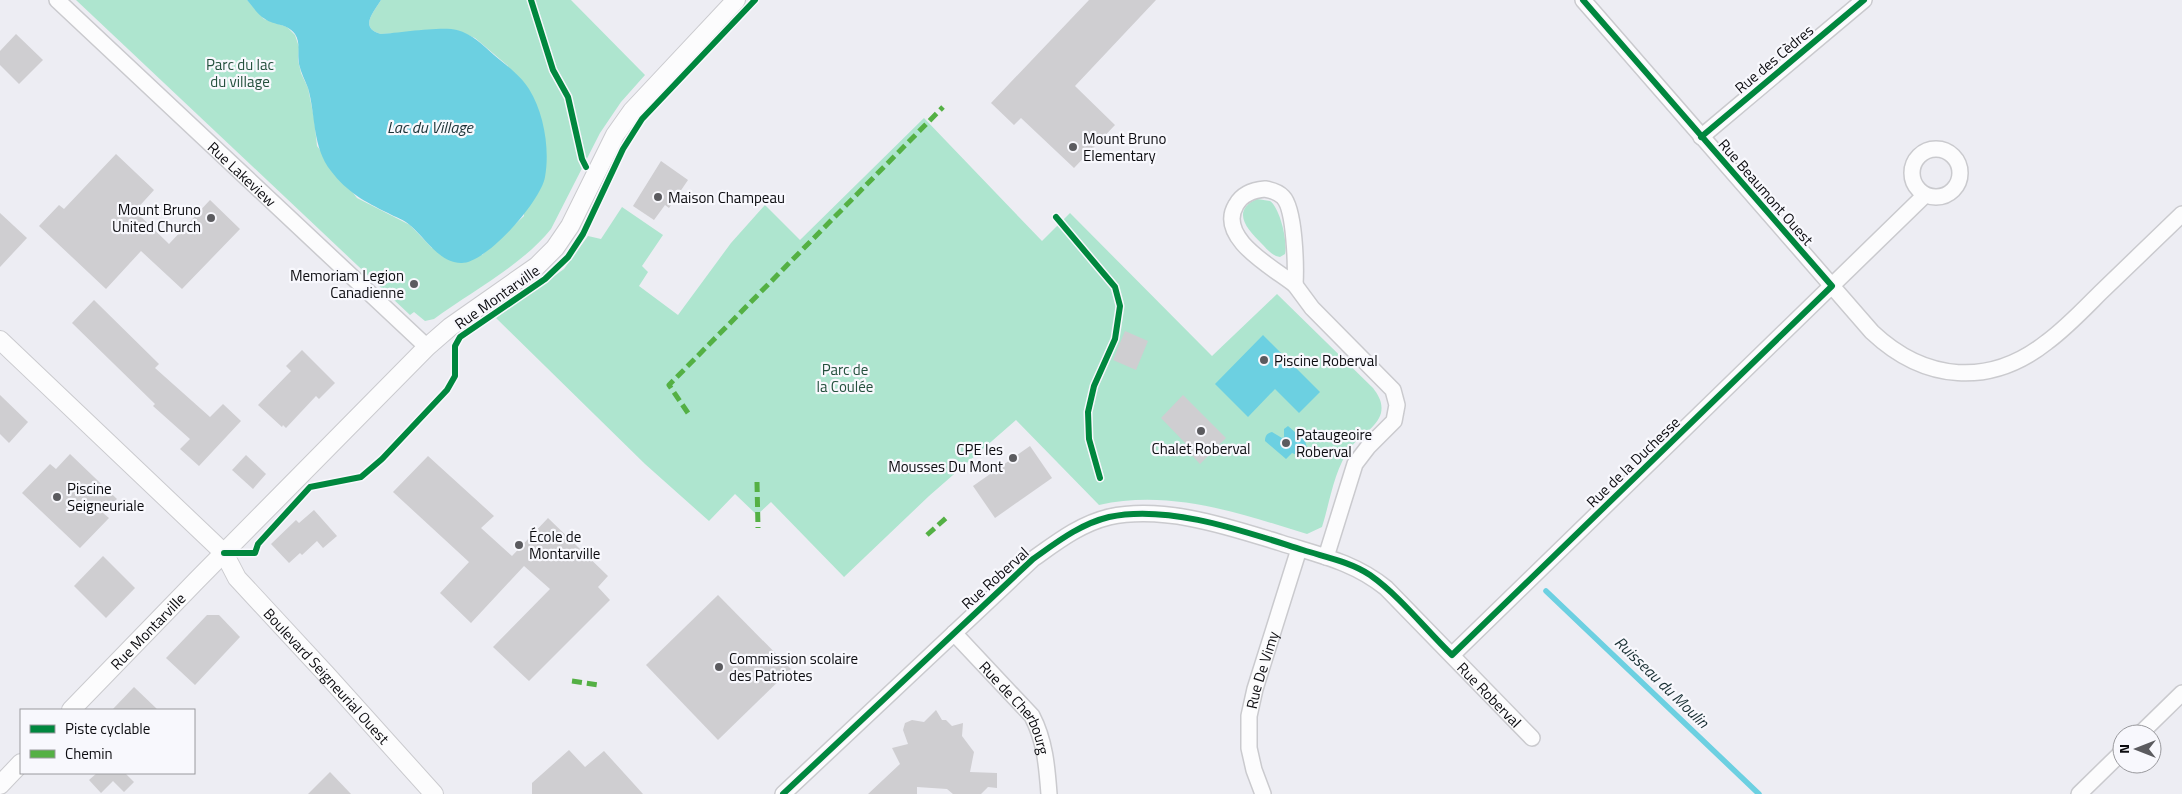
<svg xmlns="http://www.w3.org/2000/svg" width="2182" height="794" viewBox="0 0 2182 794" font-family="'Titillium Web',sans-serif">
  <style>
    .green { fill: #aee5cf }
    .water { fill: #6cd0e1 }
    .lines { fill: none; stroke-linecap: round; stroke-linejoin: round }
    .stream { stroke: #6cd0e1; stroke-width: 5.5 }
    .building { fill: #cfced1 }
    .minor-casing { stroke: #cacace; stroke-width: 18 }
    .tertiary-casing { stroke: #cacace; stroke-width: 20 }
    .minor { stroke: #fcfcfd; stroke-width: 15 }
    .tertiary { stroke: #fcfcfd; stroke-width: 18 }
    .quiet { stroke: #54b044; stroke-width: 5; stroke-dasharray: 10 5; stroke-linecap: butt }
    .cycleway-casing { stroke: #f8f8fd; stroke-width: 9 }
    .cycleway { stroke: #00873e; stroke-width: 6 }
    .poi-dot { fill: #5b5b5f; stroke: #f8f8fd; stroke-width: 2 }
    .labels { text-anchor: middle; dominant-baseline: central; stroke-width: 4.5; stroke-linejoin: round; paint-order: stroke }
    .street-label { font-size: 15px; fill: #0c0c10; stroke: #f8f8fd }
    .park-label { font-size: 15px; fill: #24503d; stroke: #f8f8fd }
    .poi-label { font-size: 15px; fill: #0c0c10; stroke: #f8f8fd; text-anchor: start }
    .water-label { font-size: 16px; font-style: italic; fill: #1a3135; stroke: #f8f8fd }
  </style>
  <rect width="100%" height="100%" fill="#ededf3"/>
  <g class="green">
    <path d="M76,0h171l17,19 23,8 8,8 4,12 -1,13 3,13 7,15 6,30 3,28 40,52 53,27 22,23 50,7 42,-39 -16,-150 -33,-28 -19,-8 -75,4c-22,-6 -8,-21 0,-34h190l74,75 -24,27 -21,31 -49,96c-30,37 -79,62 -117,90l-9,2 -11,-9 -4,3z"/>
    <path d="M924,118l118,123 28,-28 142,143 65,-62 96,94c6,8 10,15 8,25 -4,15 -22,23 -30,34 -17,22 -21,55 -29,80l-15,7c-68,-21 -137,-45 -208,-29l-83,-85 -87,76 -85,81 -73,-75 -14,13 -22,-21 -26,27 -64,-57 -149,-146 68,-49 24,-33 13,3 21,-32 41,28 -21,31 6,6 -9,14 39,29 53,-72 34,-38 35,35z"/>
    <path d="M1257,199l13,2c10,7 18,41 15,53l-5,3c-8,-1 -13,-8 -19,-14 -13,-13 -31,-32 -4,-44z"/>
  </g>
  <g class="water">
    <path d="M247,0h134c-8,13 -22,28 0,34 18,-1 61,-8 76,-4 15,4 26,15 37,25 12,10 27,21 35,34 15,24 21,60 16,88 -4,24 -59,87 -84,86 -21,0 -36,-25 -50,-37 -6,-6 -16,-9 -23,-13 -23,-11 -41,-21 -57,-42 -19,-24 -15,-55 -23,-83 -3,-8 -7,-15 -9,-24 -2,-10 2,-21 -4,-30 -8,-11 -20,-8 -30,-15 -7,-4 -12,-12 -18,-19z"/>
    <path d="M1263,335l57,57 -21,21 -24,-24 -27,28 -33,-33z"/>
    <path d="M1288,426l17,15 2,7 -4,6 -6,1 -5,-2 -6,6 -21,-18c0,-5 2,-8 7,-9l10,6 2,-1v-8z"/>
  </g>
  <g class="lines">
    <path class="stream" d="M1546,591l213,203"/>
  </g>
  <g class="building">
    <path d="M1089,0h67l-81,86 40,39 -41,43 -53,-50 -7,7 -23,-22z"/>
    <path d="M16,34l27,26 -24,24 -19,-19v-14z"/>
    <path d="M116,154l38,36 -19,21 34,33 41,-44 30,29 -58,60 -41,-38 -35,38 -67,-63 20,-21 5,4z"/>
    <path d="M661,161l27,19 -19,28 -4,-3 -11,15 -21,-14z"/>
    <path d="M0,213l27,25 -27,29z"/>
    <path d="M94,300l65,64 -4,4 55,49 13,-13 18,17 -42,45 -19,-17 10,-10 -37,-33 2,-2 -83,-81z"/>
    <path d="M1125,331l23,10 -12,29 -23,-10z"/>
    <path d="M302,350l33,33 -16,16 -3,-3 -30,32 -3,-3 -1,2 -24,-22 33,-34 -5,-5z"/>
    <path d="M0,395l28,27 -19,21 -9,-9z"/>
    <path d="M1183,395l43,43 -26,26 -14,-15 2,-3 -27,-28z"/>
    <path d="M1030,446l22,32 -57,40 -22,-32z"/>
    <path d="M70,454l47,45 -14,14 6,5 -29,30 -58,-55 28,-29 6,5z"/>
    <path d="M246,455l20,19 -13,15 -21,-19z"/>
    <path d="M428,456l66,60 -13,12 31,28 36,-38 60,58 -10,11 12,13 -81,81 -36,-34 57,-58 -26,-23 -53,57 -31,-30 29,-31 -76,-70z"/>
    <path d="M314,510l23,26 -14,12 -6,-7 -15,14 -2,-2 -11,10 -18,-19 25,-24 3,3z"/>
    <path d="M103,556l32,32 -29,30 -32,-32z"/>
    <path d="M718,595l73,74 -73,71 -72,-75z"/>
    <path d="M207,615h12l21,22 -45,48 -29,-27z"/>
    <path d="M134,687l24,23h-46z"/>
    <path d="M936,710l6,10h4l6,6 11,-3 -1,13 12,16 -4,20 27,1v15l-9,-1 -7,7h-28l-6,-5 -30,-2v7h-49l32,-30 -8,-16 16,-4 -5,-14 2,-7 7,-3 12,2z"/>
    <path d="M569,750l16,17 19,-16 39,43h-111v-11z"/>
    <path d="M330,772l21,22h-43z"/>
    <path d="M97,773h28l9,9 -10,10 -11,-11 -12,12 -12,-13z"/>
  </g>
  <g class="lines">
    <defs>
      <g id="minor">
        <path id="s1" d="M57,0l370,347"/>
        <path d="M1583,0l289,332c53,50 118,55 175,10 19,-14 36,-32 53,-49 27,-26 55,-53 82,-79"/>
        <path d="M1701,137l163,-137"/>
        <circle cx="1936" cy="173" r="24"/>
        <path d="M1265,189c6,1 13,3 18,8 12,12 13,70 12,88 -21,-17 -79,-47 -59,-80 6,-11 16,-15 29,-16z"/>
        <path d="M1295,285l17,23 81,82 4,15 -3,16 -26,26 -13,17 -29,93"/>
        <path id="s2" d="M954,633l78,83c13,25 15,51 17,78"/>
        <path d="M1452,655l473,-460"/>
        <path d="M2140,734l42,-41"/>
        <path id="s3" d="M783,794l250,-235c24,-17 47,-35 76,-42 56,-12 120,10 172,26 38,12 73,19 105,45l146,150"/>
        <path id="s4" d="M1263,794l-9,-24 -5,-22v-32l6,-27 44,-140"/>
        <path d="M2079,794l43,-42"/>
      </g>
      <g id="tertiary">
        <path id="s5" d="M0,340l224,213 13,25 89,96 108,120"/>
        <path id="s6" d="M71,710l125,-129 231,-234 23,-20 87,-61 18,-18 15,-22 45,-91 17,-24 104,-111"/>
        <path d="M0,785l21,-22"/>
      </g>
    </defs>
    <use href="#minor" class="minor-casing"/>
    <use href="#tertiary" class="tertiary-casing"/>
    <use href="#minor" class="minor"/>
    <use href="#tertiary" class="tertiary"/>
    <g class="quiet">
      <path d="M688,413l-19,-28 274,-278"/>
      <path d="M757,482l1,46"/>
      <path d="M927,535l19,-17"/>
      <path d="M572,681l27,4"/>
    </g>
    <defs>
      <g id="cycleway">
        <path d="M531,0l22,70 15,27 14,62 4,8"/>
        <path d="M1701,137l163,-137"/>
        <path d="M1056,217l59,70 5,19 -5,33 -21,47 -6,26 1,27 11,39"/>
        <path d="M224,553h31l3,-9 52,-57 51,-10 21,-18 65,-69 8,-14v-30l5,-9 85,-58 23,-22 15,-23 40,-85 19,-30 113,-119"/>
        <path d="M783,794l250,-235c24,-17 47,-35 76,-42 60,-13 137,15 194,33 22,7 48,12 67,25 31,22 55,54 82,80l380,-369 -249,-286"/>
      </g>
    </defs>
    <use href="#cycleway" class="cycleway-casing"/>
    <use href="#cycleway" class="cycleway"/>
  </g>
  <g class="poi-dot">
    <circle cx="1073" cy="147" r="5"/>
    <circle cx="658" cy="197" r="5"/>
    <circle cx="211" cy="218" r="5"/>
    <circle cx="414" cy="284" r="5"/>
    <circle cx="1264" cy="360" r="5"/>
    <circle cx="1201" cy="431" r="5"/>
    <circle cx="1286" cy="443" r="5"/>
    <circle cx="1013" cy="458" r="5"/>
    <circle cx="57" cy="497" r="5"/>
    <circle cx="519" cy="545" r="5"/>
    <circle cx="719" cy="667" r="5"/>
  </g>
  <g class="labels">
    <g class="street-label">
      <text transform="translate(1774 59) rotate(-40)">Rue des Cèdres</text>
      <text stroke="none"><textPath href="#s1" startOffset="254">Rue Lakeview</textPath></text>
      <text transform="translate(1766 192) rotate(49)">Rue Beaumont Ouest</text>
      <text transform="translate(497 297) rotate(-35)">Rue Montarville</text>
      <text transform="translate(1633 462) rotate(-44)">Rue de la Duchesse</text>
      <text transform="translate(995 578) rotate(-42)">Rue Roberval</text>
      <text stroke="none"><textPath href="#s6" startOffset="110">Rue Montarville</textPath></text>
      <text stroke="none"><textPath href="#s4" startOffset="128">Rue De Vimy</textPath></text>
      <text stroke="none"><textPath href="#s5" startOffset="470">Boulevard Seigneurial Ouest</textPath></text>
      <text stroke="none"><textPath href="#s3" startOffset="870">Rue Roberval</textPath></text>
      <text stroke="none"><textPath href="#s2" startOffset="98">Rue de Cherbourg</textPath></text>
    </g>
    <g class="park-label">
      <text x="240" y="64">Parc du lac<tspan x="240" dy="17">du village</tspan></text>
      <text x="845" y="369">Parc de<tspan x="845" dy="17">la Coulée</tspan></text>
    </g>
    <g class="poi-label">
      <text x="1083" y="138">Mount Bruno<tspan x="1083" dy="17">Elementary</tspan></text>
      <text x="668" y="197">Maison Champeau</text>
      <text x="201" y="209" text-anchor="end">Mount Bruno<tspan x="201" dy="17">United Church</tspan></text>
      <text x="404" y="275" text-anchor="end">Memoriam Legion<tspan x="404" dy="17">Canadienne</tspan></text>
      <text x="1274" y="360">Piscine Roberval</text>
      <text x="1296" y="434">Pataugeoire<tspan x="1296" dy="17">Roberval</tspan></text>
      <text x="1201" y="448" text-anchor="middle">Chalet Roberval</text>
      <text x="1003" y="449" text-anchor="end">CPE les<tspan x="1003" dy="17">Mousses Du Mont</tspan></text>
      <text x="67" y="488">Piscine<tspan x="67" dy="17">Seigneuriale</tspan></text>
      <text x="529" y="536">École de<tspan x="529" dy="17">Montarville</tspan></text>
      <text x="729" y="658">Commission scolaire<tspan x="729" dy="17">des Patriotes</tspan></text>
    </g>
    <g class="water-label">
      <text x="430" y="127">Lac du Village</text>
      <text transform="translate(1662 682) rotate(44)">Ruisseau du Moulin</text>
    </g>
  </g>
  <rect x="20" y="709" width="175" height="65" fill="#f8f8fd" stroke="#9a9a9e"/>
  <rect x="30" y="725" width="25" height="8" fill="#00873e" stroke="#9a9a9e"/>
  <text x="65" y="734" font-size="15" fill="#0c0c10">Piste cyclable</text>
  <rect x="30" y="750" width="25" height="8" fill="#54b044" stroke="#9a9a9e"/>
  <text x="65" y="759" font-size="15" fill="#0c0c10">Chemin</text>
  <g transform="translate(2137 749) rotate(270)"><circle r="24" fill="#f8f8fd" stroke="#9a9a9e"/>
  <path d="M0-4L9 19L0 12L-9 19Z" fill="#5b5b5f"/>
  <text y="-8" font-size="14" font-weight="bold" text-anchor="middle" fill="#0c0c10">N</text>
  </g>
</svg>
